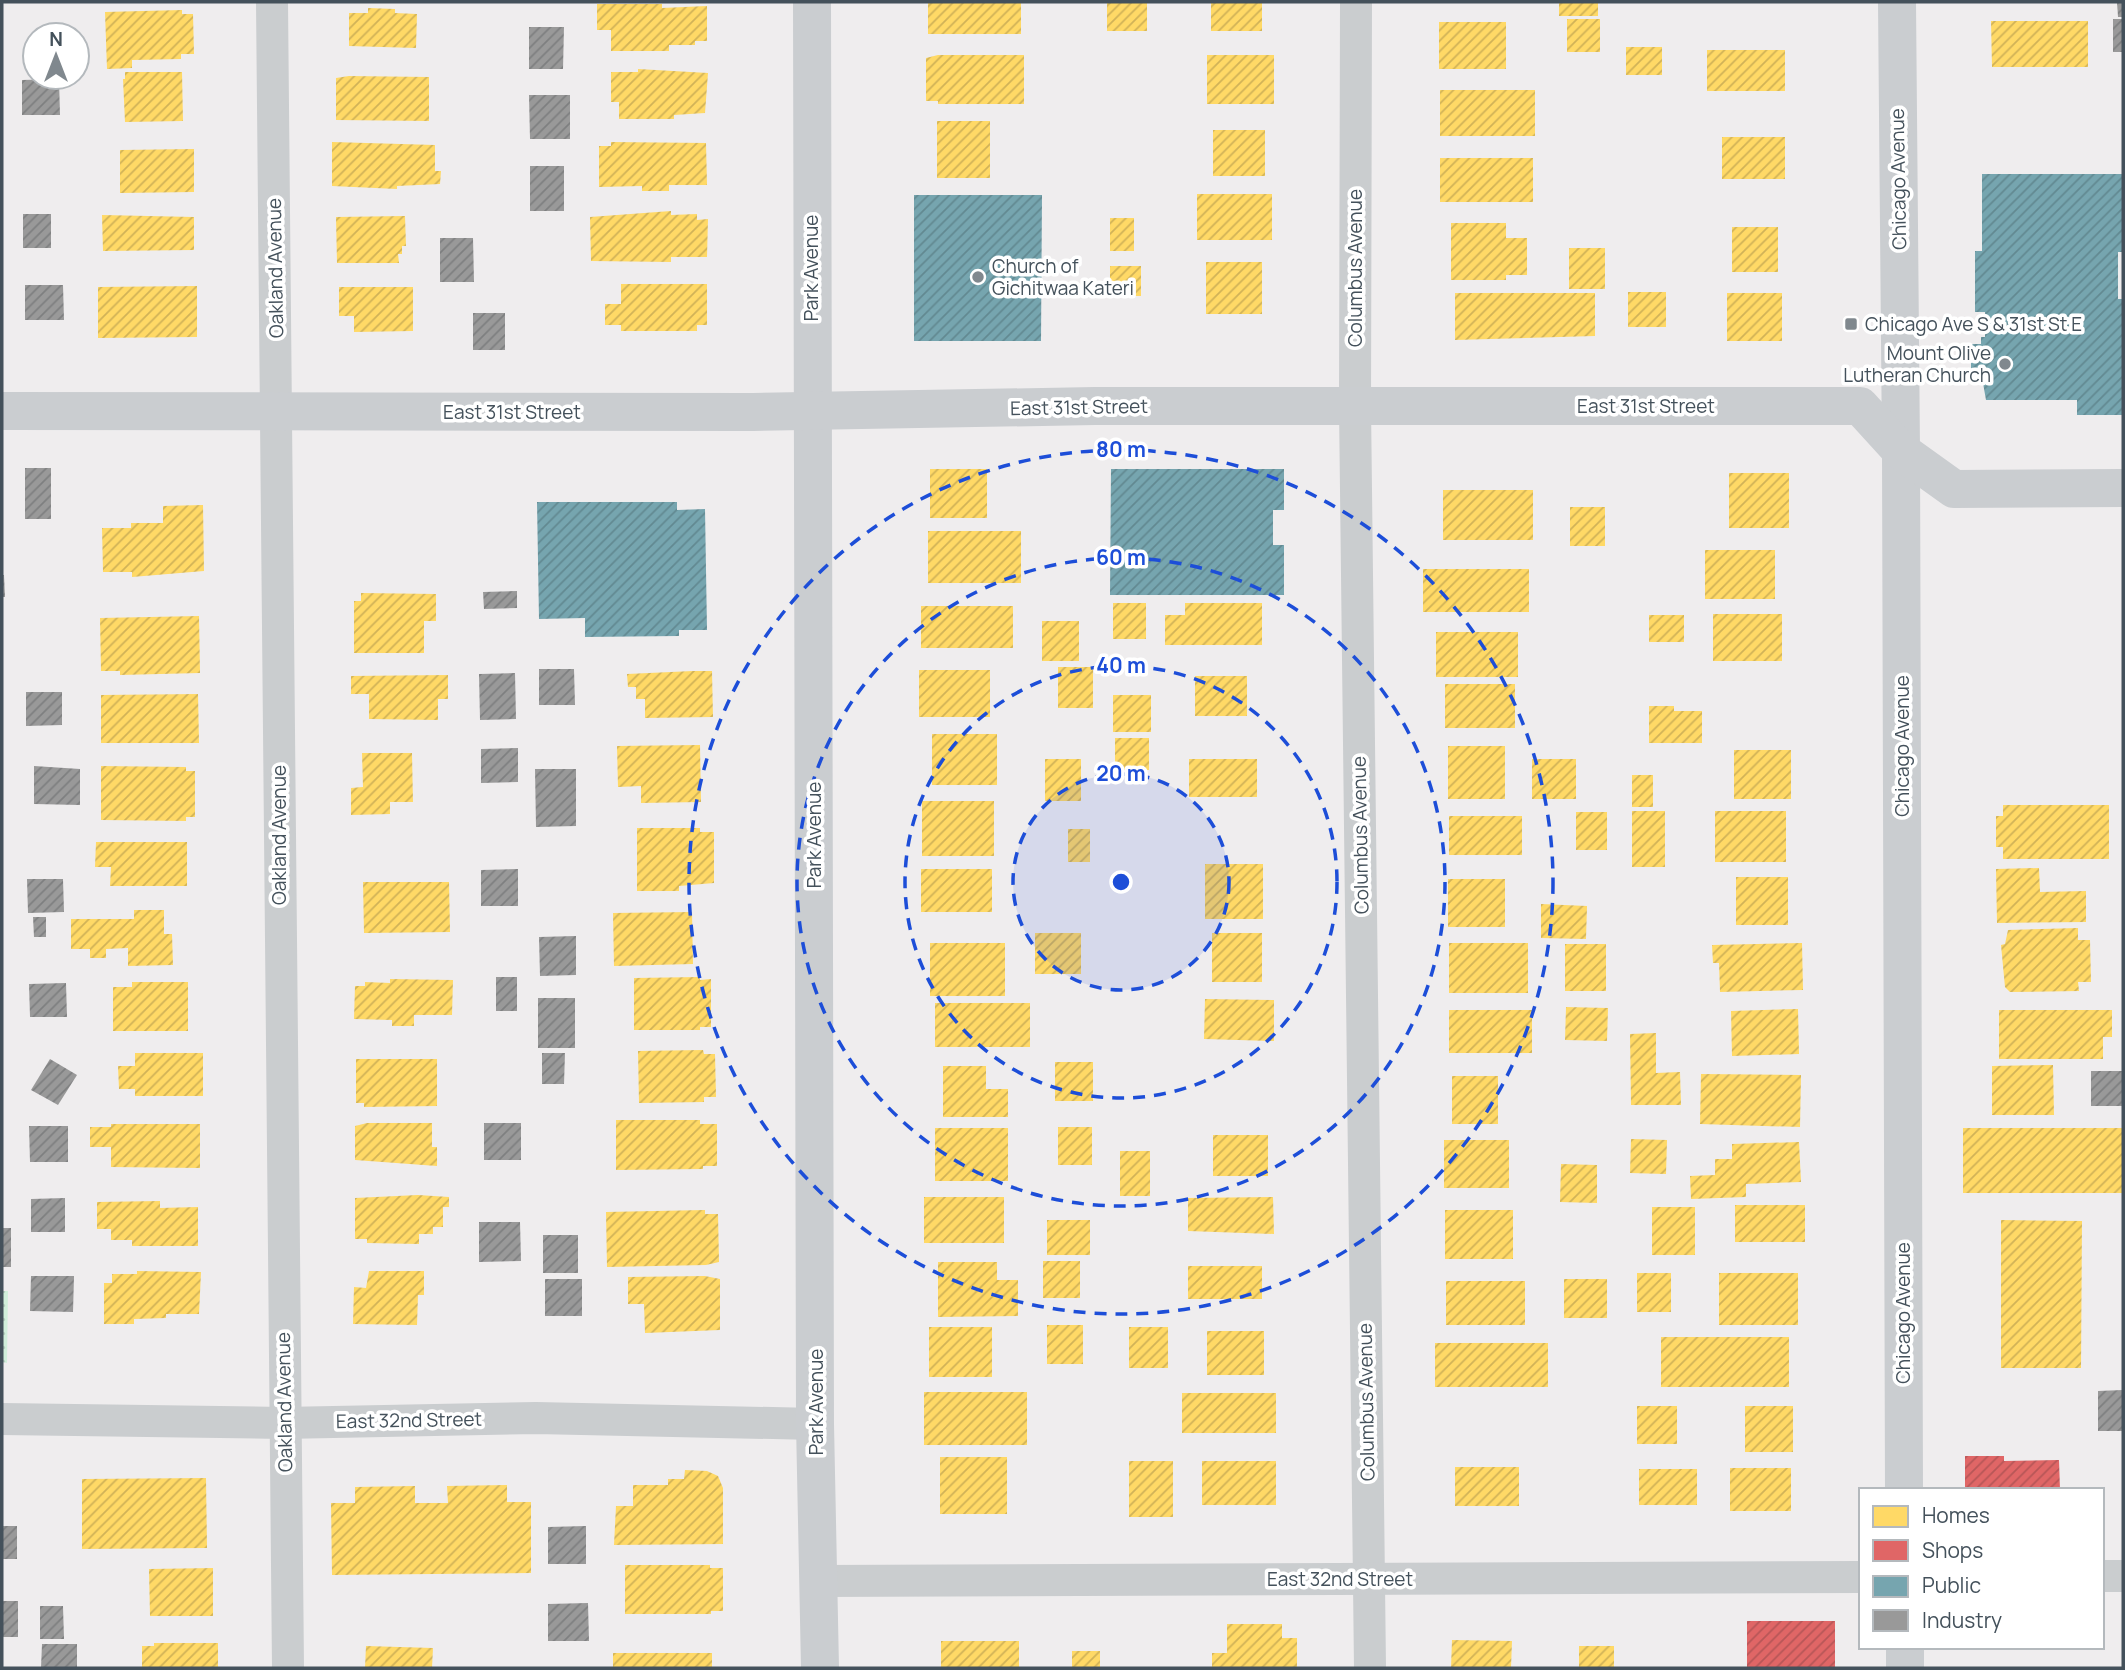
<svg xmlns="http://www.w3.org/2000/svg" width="2125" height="1670" viewBox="0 0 2125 1670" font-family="Manrope,sans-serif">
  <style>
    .garden { fill: url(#garden-dots) }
    .homes { fill: url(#homes-hatch) }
    .shops { fill: url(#shops-hatch) }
    .public { fill: url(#public-hatch) }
    .industry { fill: url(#industry-hatch) }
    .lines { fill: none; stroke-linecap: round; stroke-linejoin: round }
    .street { stroke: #cacdcf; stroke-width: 32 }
    .secondary { stroke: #cacdd0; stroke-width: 38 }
    .ring { fill: none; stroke: #1d4ed8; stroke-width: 3.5; stroke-dasharray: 12 9 }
    .poi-dot { fill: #80888e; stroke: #fff; stroke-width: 2.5 }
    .labels { text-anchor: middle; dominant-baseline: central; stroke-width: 7; stroke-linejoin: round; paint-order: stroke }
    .street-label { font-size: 19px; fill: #44515b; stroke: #fff }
    .poi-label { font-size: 19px; fill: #44515b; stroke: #fff; text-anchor: start }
    .centre { fill: #1d4ed8; stroke: #fff; stroke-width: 3.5 }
    .ring-label { font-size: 21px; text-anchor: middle; font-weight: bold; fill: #1d4ed8; stroke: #fff; stroke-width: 7; stroke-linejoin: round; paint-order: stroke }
  </style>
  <defs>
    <pattern id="garden-dots" width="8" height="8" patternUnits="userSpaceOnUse" patternTransform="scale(1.75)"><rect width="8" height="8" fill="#d1efdb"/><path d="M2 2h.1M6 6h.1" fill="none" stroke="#b5cfbe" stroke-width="1.8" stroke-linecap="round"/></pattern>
    <pattern id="homes-hatch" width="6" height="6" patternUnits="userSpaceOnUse" patternTransform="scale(1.75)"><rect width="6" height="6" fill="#ffd966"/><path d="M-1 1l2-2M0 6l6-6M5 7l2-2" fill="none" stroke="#d0b257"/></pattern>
    <pattern id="shops-hatch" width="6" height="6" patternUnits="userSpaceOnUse" patternTransform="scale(1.75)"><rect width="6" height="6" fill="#e06666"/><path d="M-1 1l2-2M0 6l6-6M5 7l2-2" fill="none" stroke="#b75657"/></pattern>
    <pattern id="public-hatch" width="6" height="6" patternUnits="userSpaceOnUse" patternTransform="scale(1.75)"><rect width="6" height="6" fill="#76a5af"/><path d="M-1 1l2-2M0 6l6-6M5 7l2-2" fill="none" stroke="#628991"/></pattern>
    <pattern id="industry-hatch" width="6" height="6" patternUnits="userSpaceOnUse" patternTransform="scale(1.75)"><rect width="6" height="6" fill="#999"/><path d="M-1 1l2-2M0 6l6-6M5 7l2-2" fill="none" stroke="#7e7f80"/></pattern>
  </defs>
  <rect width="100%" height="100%" fill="#efedee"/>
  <path class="garden" d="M2,1291h6l-1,72 -5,-1z"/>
  <g class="homes">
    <rect x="928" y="2" width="93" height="32"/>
    <rect x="1107" y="2" width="40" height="29"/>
    <rect x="1211" y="2" width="51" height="29"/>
    <rect x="1559" y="2" width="39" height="14"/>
    <path d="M597,4h65v4l45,-2v35h-12v4h-26v6h-58v-21h-14z"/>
    <path d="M368,8l27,1v4l22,1 -1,34 -67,-2v-33h19z"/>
    <path d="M182,10v4h11l1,40h-13v5l-49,1v8l-25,1 -2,-57z"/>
    <rect x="1567" y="19" width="33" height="33"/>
    <path d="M1991,21h97v46h-96z"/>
    <rect x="1439" y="22" width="67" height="47"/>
    <rect x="1626" y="47" width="36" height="28"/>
    <rect x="1707" y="50" width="78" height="41"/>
    <path d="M938,55h86v49h-86v-3h-12v-43z"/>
    <rect x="1207" y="55" width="67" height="49"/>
    <path d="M638,69l70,4 -3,40 -31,2v4h-55v-17h-8v-30h27z"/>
    <path d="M125,72h57l1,49 -58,1 -2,-43h2z"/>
    <path d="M349,76l80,1v44l-93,-1v-42z"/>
    <rect x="1440" y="90" width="95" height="46"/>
    <rect x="937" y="121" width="53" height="57"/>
    <rect x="1213" y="130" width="52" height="46"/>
    <rect x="1722" y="137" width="63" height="42"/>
    <path d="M332,142l103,3v26h6l-1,13 -43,2v3l-65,-3z"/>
    <path d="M611,142l95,1 1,42h-38v6h-27v-5l-43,1v-41h12z"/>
    <path d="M194,149v43l-74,1v-43z"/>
    <rect x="1440" y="158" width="93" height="44"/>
    <rect x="1197" y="194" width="75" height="46"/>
    <path d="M671,211v4l26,-1v6l11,-1 -1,38h-36v5l-80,-1 -1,-44z"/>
    <path d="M102,215l92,2v33l-91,1z"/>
    <path d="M405,216l1,30h-4v8h-4l1,9h-62l-1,-46z"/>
    <rect x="1110" y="218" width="24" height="33"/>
    <path d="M1451,223h55v15h21v37h-21v5h-55z"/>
    <rect x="1732" y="227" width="46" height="45"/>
    <rect x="1569" y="248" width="36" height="41"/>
    <rect x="1206" y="262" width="56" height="52"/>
    <rect x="1110" y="266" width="31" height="30"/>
    <path d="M621,284h86v41h-10v6h-76v-6h-16v-21h16z"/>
    <path d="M197,286v51l-99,1v-51z"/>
    <path d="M339,287h74v44l-59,1v-16h-15z"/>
    <rect x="1628" y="292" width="38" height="35"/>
    <path d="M1455,293h140v43l-140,4z"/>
    <rect x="1727" y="293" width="55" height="48"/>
    <rect x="930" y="469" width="57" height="49"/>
    <rect x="1729" y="473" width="60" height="55"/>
    <rect x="1443" y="490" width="90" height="50"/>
    <path d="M203,505l1,66 -72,6v-5h-29l-1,-44h29v-5h32v-17z"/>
    <rect x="1570" y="507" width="35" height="39"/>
    <rect x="928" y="531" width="93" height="52"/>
    <rect x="1705" y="550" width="70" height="49"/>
    <rect x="1423" y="569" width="106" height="43"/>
    <path d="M361,593l75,1v27h-12v32h-70v-52h7z"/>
    <rect x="1113" y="603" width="33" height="36"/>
    <path d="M1185,603h77v42h-97v-30h20z"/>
    <rect x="921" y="606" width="92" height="42"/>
    <rect x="1713" y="614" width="69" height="47"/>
    <rect x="1649" y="615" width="35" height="27"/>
    <path d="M199,616l1,57 -80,2v-4h-19l-1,-53z"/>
    <rect x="1042" y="621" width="37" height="40"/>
    <rect x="1436" y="632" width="82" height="45"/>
    <rect x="1058" y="667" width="35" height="41"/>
    <rect x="919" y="670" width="71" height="47"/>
    <path d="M693,671h19l1,46 -68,1v-19h-9v-12h-8l-1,-13z"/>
    <path d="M448,675v24h-10v21l-69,-1v-25h-18v-18z"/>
    <rect x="1195" y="676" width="52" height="40"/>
    <rect x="1445" y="684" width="70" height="44"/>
    <path d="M198,694l1,49h-98v-48z"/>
    <rect x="1113" y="695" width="38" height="37"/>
    <path d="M1649,706h25v5h28v32h-53z"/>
    <rect x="932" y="734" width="65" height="51"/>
    <rect x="1115" y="738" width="34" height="32"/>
    <path d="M700,745l1,57 -60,1v-17l-23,1 -1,-41z"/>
    <rect x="1448" y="746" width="57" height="53"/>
    <rect x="1734" y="750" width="57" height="49"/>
    <path d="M362,753h50l1,49h-23v12l-39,1v-27l12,-1z"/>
    <rect x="1045" y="759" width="36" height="42"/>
    <rect x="1189" y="759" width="68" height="38"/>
    <rect x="1532" y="759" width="44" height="40"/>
    <path d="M101,766l85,1v4h9v46h-9v4l-85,-1z"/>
    <rect x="1632" y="775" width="21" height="32"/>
    <rect x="922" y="801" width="72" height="55"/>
    <path d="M2003,805h106v54h-106v-12h-7v-31h7z"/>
    <rect x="1632" y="811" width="33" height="56"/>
    <rect x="1715" y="811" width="71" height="51"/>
    <rect x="1576" y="812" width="31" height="38"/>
    <rect x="1449" y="816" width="73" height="39"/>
    <path d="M637,828h63v4h14v51l-35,3v5h-42z"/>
    <rect x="1068" y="829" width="22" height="33"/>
    <path d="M96,842h91v44h-77l1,-19h-16z"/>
    <rect x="1205" y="864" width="58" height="55"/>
    <path d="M2039,868l1,24 46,-1v31l-89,1 -1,-54z"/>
    <rect x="921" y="869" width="71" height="43"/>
    <rect x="1736" y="877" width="52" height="48"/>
    <rect x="1448" y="879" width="57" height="48"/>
    <path d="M363,882h86l1,50 -86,1z"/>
    <path d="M1541,904l46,2 -1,33 -45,-1z"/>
    <path d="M134,910h30v24h8l1,31 -45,1v-18l-22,1v9h-16v-9h-19v-30h63z"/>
    <path d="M692,912l1,52 -79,2 -1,-53z"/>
    <path d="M2078,928v12h12l1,42h-13l1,9 -69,1 -5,-5 -4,-42 4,-1 3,-14z"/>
    <rect x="1035" y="933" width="46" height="41"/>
    <rect x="1212" y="933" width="50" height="49"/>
    <rect x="930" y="943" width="75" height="53"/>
    <rect x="1449" y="943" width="79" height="50"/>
    <path d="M1802,943l1,47 -83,2 -1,-29h-6l-1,-18z"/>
    <rect x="1565" y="944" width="41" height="47"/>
    <path d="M700,977v3l11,-1v48h-11v3h-66v-52z"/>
    <path d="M390,979l63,1 -1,35h-38v11h-22v-6l-38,-1 1,-33h10v-4l25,1z"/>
    <path d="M132,982h56v49h-75v-44h19z"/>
    <path d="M1205,999l69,1v41l-70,-2z"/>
    <rect x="935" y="1003" width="95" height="44"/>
    <path d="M1566,1007l42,1 -1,33 -42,-1z"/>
    <path d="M1798,1009l1,45 -67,2 -1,-45z"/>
    <rect x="1449" y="1010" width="83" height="43"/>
    <path d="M1999,1010h113v27h-9v22h-104z"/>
    <path d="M1656,1033v40l24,-1 1,33h-50l-1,-71z"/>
    <path d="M703,1050l1,4h11l1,43h-12v5l-65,1 -1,-52z"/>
    <path d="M135,1053h68v43h-68v-7h-16l-1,-23h17z"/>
    <path d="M356,1059h81v47l-73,1v-4h-8z"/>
    <rect x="1055" y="1062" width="38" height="39"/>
    <path d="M2053,1065l1,50h-62v-49z"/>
    <path d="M943,1066h43v23h22v28h-65z"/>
    <path d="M1701,1074l100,1 -1,52 -100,-3z"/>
    <rect x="1452" y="1076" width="46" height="48"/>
    <path d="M616,1120h84v4h17v42h-14v3l-87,1z"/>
    <path d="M367,1123h65v24h5v19l-82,-6v-34z"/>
    <path d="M111,1124h89v44l-89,-1v-20h-21v-20h21z"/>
    <rect x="1058" y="1127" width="34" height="38"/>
    <rect x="935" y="1128" width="73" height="53"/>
    <rect x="1963" y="1128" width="160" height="65"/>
    <rect x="1213" y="1135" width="55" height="41"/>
    <path d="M1631,1139l36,1 -1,34 -36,-1z"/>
    <rect x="1444" y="1140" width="65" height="48"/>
    <path d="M1799,1142l2,40 -55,2v13l-55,2 -1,-23 25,-1v-16h17v-15z"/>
    <rect x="1120" y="1151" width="30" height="45"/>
    <path d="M1561,1164l36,1v38l-37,-1z"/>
    <path d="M418,1195l31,2v10h-6v20h-10v7h-14v10l-52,-1v-4h-12v-41z"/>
    <rect x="924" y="1197" width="80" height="46"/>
    <path d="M1273,1197l1,37 -86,-3v-33z"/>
    <path d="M160,1201v7l38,-1v39h-66v-6h-21v-11h-14v-27z"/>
    <rect x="1735" y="1205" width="70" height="37"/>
    <rect x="1652" y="1207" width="43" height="48"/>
    <path d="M705,1210v4h13l1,48 -13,3 -99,2 -1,-55z"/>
    <rect x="1445" y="1210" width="68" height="49"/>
    <rect x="1047" y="1220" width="43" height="35"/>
    <path d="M2001,1220l81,1 -1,147h-80z"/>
    <rect x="1043" y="1261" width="37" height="37"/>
    <path d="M938,1262h59v18h21v36l-80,1z"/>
    <rect x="1188" y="1266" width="74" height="33"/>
    <path d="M137,1271l64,1 -2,42h-33v4l-32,1v5h-30v-41h8v-9h25z"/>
    <path d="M369,1271h55v24h-6l-1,30 -64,-1 1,-37 12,1z"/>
    <rect x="1637" y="1273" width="34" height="39"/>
    <rect x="1719" y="1273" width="79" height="52"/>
    <path d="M705,1276l15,3v51l-75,3 -1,-29h-16v-27z"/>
    <rect x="1564" y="1279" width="43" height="39"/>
    <rect x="1446" y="1281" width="79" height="44"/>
    <rect x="1047" y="1325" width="36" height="39"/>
    <rect x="929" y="1327" width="63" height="50"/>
    <rect x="1129" y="1327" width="39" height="41"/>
    <rect x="1207" y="1331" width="57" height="44"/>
    <rect x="1661" y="1337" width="128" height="50"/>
    <rect x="1435" y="1343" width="113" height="44"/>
    <rect x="924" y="1392" width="103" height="53"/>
    <rect x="1182" y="1393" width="94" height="40"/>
    <rect x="1637" y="1406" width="40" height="38"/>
    <rect x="1745" y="1406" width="48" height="46"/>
    <rect x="940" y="1457" width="67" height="57"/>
    <rect x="1129" y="1461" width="44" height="56"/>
    <rect x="1202" y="1461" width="74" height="44"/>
    <rect x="1455" y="1467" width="64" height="39"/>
    <rect x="1730" y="1468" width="61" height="43"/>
    <rect x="1639" y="1469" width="58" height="36"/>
    <path d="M685,1470l22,1 11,5 5,12v56l-109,1 2,-39h17v-21h35v-6h16z"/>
    <path d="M206,1478l1,70 -125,1v-70z"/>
    <path d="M507,1485v17h24v71l-199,2 -1,-72h24v-16l60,-1v17h33l-1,-17z"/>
    <path d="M625,1565h85v3h13v43h-12v3h-86z"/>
    <path d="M213,1568v48h-63l-1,-47z"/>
    <path d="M1227,1624h55v14h15v30h-85v-15h15z"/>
    <path d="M1452,1640l60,1 -1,27h-60z"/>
    <rect x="941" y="1641" width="78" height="27"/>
    <path d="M154,1643h64v25h-76v-22h12z"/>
    <path d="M366,1646l67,2 -1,20h-67z"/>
    <rect x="1579" y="1646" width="35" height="22"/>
    <rect x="1072" y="1651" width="28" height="17"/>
    <rect x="613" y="1653" width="99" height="15"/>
  </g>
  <g class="shops">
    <path d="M1965,1456h39v5l55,-1 1,30h-95z"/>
    <rect x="1747" y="1621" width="88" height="47"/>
  </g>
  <g class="public">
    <path d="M1982,174h141v78h-5v47h5v116h-46v-15h-91l-3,-17h-12v-39h10v-7h4v-25h-10v-61h7z"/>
    <path d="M914,195h128l-1,146h-127z"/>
    <path d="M1111,469h173v41h-11v35h11v50h-174z"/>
    <path d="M537,502h140v8l28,-1 2,121h-28v6l-94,1v-19l-46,1z"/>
  </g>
  <g class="industry">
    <path d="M2117,2h6v15h-5z"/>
    <rect x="2113" y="19" width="10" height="33"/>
    <path d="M529,27h35l-1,42h-34z"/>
    <path d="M59,79l1,36h-38v-35z"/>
    <path d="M529,95h41v44h-40z"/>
    <rect x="530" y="166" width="34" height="45"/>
    <rect x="23" y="214" width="28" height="34"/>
    <path d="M440,238h33l1,44h-34z"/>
    <path d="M25,285h38l1,35h-39z"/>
    <rect x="473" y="313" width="32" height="37"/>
    <rect x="25" y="468" width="26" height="51"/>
    <path d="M2,575h2l1,22h-3z"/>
    <path d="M517,591v17l-33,1 -1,-17z"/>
    <path d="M539,669h35l1,36h-36z"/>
    <path d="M515,673l1,46 -36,1 -1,-46z"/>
    <path d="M26,692h36v33l-36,1z"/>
    <path d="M518,748v34l-37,1v-34z"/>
    <path d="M34,766l46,3v36l-46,-1z"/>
    <path d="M535,769h41v57l-40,1z"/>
    <path d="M518,869v37h-37v-36z"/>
    <path d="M27,879h36l1,33 -36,1z"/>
    <path d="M33,917h13v20h-12z"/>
    <path d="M576,936v39l-36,1 -1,-39z"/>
    <rect x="496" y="977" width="21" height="34"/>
    <path d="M66,983l1,34h-37l-1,-33z"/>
    <rect x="538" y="998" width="37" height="50"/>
    <path d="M542,1053h23l-1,31h-22z"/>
    <path d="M50,1059l27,16 -19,30 -27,-15z"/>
    <rect x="2091" y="1071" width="32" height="35"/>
    <rect x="484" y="1123" width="37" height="37"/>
    <path d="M29,1126h39v36h-38z"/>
    <path d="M65,1198v34h-34v-33z"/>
    <path d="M479,1222h41l1,39 -42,1z"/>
    <rect x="2" y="1228" width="9" height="39"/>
    <rect x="543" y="1235" width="35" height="38"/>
    <path d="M31,1276h43l-1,36 -43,-1z"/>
    <rect x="545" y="1279" width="37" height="37"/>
    <path d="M2123,1390v41h-25v-40z"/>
    <rect x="2" y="1526" width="15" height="33"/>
    <path d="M586,1526v38h-38v-37z"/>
    <rect x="2" y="1601" width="16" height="36"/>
    <path d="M588,1603l1,38h-41v-37z"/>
    <path d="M40,1606h23l1,33h-24z"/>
    <path d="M42,1644h35v24h-36z"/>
  </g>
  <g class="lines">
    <g class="street">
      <path d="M272,2l16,1666"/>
      <path d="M1356,2l-1,404 15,1262"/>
      <path d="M2,1419l281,4 253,-5 279,6"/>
      <path d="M2102,1576h21"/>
      <path d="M819,1581l1042,-4"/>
    </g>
    <g class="secondary">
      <path d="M812,2l3,1422 5,244"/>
      <path d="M1897,2l4,449 3,1039"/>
      <path d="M2,411l751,1 342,-6h765l41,45 53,38 169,-1"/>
      <path d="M1905,1647v21"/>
    </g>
  </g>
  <circle cx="1121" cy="882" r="108" fill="#1d4ed8" fill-opacity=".12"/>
  <g class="ring">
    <circle cx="1121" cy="882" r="108"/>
    <circle cx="1121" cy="882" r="216"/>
    <circle cx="1121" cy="882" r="324"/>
    <circle cx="1121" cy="882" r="432"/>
  </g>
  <g class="poi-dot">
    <circle cx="978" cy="277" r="7"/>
    <rect x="1844" y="317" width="14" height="14" rx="3.5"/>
    <circle cx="2005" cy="364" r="7"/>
  </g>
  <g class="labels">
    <g class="street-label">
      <text transform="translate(1898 179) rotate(-91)">Chicago Avenue</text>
      <text transform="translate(275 268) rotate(-91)">Oakland Avenue</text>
      <text transform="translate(811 268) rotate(-90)">Park Avenue</text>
      <text transform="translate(1355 268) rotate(-90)">Columbus Avenue</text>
      <text x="1646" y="406">East 31st Street</text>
      <text transform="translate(1079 407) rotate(-1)">East 31st Street</text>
      <text x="512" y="412">East 31st Street</text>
      <text transform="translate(1902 746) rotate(-90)">Chicago Avenue</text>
      <text transform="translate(279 835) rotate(-90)">Oakland Avenue</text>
      <text transform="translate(814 835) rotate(-90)">Park Avenue</text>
      <text transform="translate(1360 835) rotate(-91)">Columbus Avenue</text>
      <text transform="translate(1903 1313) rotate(-90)">Chicago Avenue</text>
      <text transform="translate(284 1402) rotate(-91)">Oakland Avenue</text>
      <text transform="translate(816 1402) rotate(-90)">Park Avenue</text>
      <text transform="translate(1366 1402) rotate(-91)">Columbus Avenue</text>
      <text transform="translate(409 1420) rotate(-1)">East 32nd Street</text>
      <text x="1340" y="1579">East 32nd Street</text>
    </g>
    <g class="poi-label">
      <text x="992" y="266">Church of<tspan x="992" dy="22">Gichitwaa Kateri</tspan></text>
      <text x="1865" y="324">Chicago Ave S &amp; 31st St E</text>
      <text x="1991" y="353" text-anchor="end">Mount Olive<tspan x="1991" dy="22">Lutheran Church</tspan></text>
    </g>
  </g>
  <circle cx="1121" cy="882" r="10" class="centre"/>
  <g class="ring-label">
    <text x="1121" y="457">80 m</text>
    <text x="1121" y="565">60 m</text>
    <text x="1121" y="673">40 m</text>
    <text x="1121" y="781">20 m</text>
  </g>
  <rect width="2125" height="1670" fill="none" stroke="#44515b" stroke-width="7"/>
  <rect x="1859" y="1488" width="245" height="161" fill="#ffffff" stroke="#b4b9bd" stroke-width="2"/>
  <rect x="1873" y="1506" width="35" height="21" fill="#ffd966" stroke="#b4b9bd" stroke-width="2"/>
  <text x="1922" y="1523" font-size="21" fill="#44515b">Homes</text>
  <rect x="1873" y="1540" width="35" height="21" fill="#e06666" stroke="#b4b9bd" stroke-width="2"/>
  <text x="1922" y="1558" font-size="21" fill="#44515b">Shops</text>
  <rect x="1873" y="1576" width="35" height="21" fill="#76a5af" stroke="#b4b9bd" stroke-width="2"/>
  <text x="1922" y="1593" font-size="21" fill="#44515b">Public</text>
  <rect x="1873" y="1610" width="35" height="21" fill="#999999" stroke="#b4b9bd" stroke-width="2"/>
  <text x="1922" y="1628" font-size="21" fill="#44515b">Industry</text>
  <g transform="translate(56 56)"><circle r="33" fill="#ffffff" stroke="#b4b9bd" stroke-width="2"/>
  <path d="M0-5L12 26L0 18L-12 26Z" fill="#80888e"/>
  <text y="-10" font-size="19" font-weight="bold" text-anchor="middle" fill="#44515b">N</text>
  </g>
</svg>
